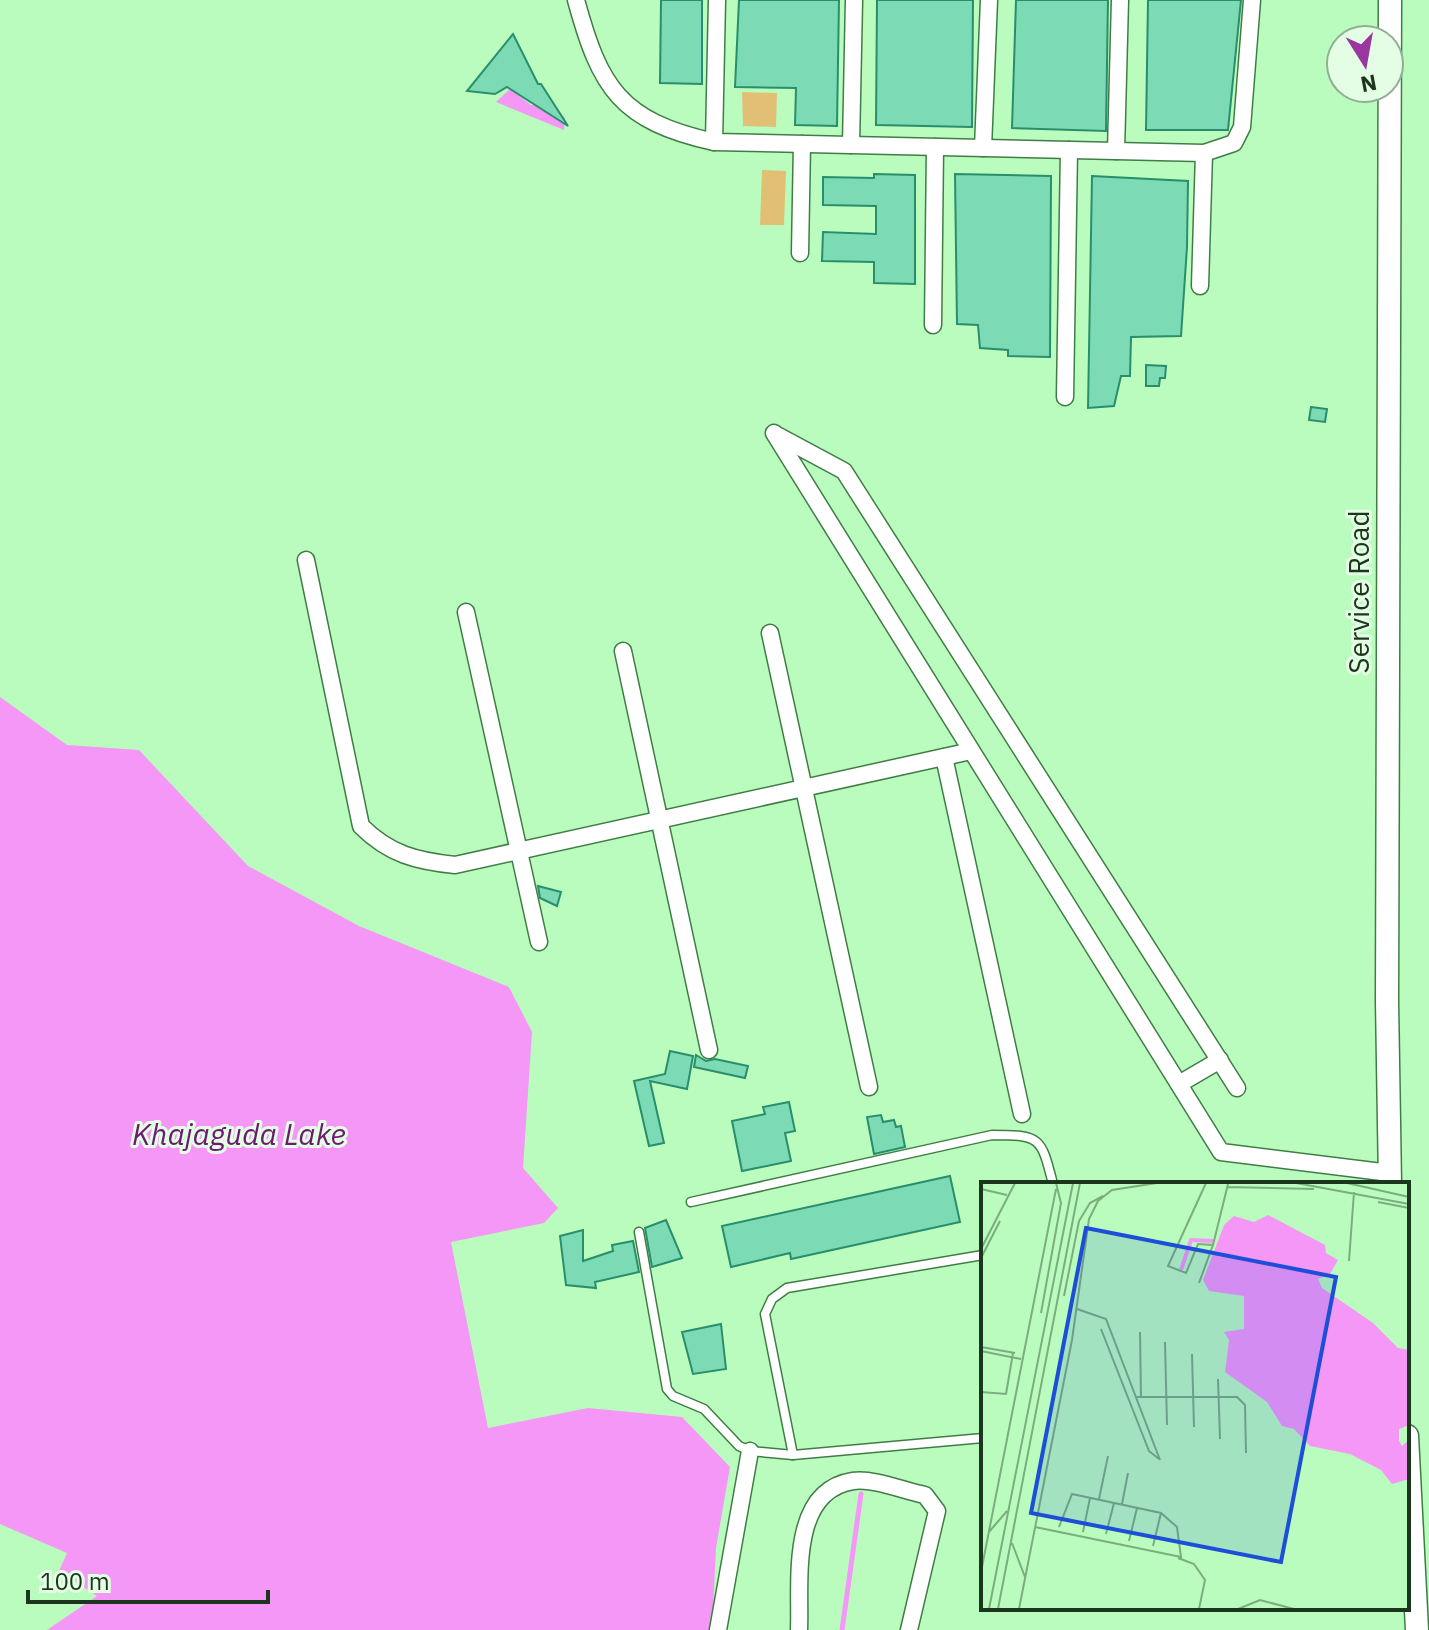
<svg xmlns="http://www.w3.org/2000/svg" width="1429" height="1630" viewBox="0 0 1429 1630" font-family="'IBM Plex Sans',sans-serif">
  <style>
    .green { fill: #e1c076 }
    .water { fill: #f497f6 }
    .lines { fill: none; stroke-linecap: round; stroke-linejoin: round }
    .stream { stroke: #f497f6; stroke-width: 5 }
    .building { fill: #7cdbb5; stroke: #298e6c; stroke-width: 2 }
    .service-casing { stroke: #407d46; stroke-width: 11 }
    .minor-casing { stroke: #407d46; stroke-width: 19 }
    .secondary-casing { stroke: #407d46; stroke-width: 25 }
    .service { stroke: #fff; stroke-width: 8 }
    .minor { stroke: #fff; stroke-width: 16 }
    .secondary { stroke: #fff; stroke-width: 22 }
    .labels { text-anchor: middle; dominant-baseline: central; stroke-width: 6; stroke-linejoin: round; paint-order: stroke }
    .street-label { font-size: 28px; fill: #1c361e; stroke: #e4fee5 }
    .water-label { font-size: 30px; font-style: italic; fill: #6d1b70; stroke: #e4fee5 }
    .inset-river { fill: none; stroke: #f497f6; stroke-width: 4 }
    .inset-road { fill: none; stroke: #7bad7e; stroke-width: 2 }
    .view { fill: #1d4ed8; fill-opacity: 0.15; stroke: #1d4ed8; stroke-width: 4 }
    .inset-edge { fill: none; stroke: #1c361e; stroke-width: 4 }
  </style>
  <rect width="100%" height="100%" fill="#bafcbe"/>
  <g class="green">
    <path d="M742,92l35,1 -1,34 -33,-1z"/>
    <path d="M762,170l24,1 -2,54h-24z"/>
  </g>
  <g class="water">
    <path d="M510,89l21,16c12,-1 17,9 29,8l5,5 -1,12 -68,-28z"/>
    <path d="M0,697l67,48 72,5 109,116 111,60 150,61 23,45 -9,136 35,40 -14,15 -93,19 37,186 100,-20 94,9 48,50 -14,81 -4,82h-665l50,-34 -38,-25 8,-18 -67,-29z"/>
  </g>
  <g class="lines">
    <path class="stream" d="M842,1630l19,-136"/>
  </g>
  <g class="building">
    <path d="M661,0h41v84l-42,-1z"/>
    <path d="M739,0h100l-2,126 -42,-1 1,-37 -61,-1z"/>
    <path d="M877,0h96l-1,127 -96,-2z"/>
    <path d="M1016,0h92l-2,131 -94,-3z"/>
    <path d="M1148,0h93l-13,130h-82z"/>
    <path d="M513,34l25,50h3l27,42 -61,-39 -12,7 -28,-3z"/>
    <path d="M874,174l41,1v109l-41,-1v-21l-52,-1 1,-29 53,2v-28l-53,-1v-28l51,1z"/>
    <path d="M955,174l96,2 -1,181 -42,-1v-6l-28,-2 -2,-23 -21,-1z"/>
    <path d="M1092,176l96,5 -1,66 -6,89 -50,1 -1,39h-9l-7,30 -26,2z"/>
    <path d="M1146,365l20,1 -1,12h-5l-1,8h-13z"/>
    <path d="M1311,407l16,2 -2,13 -16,-2z"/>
    <path d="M538,886l23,6 -4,14 -17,-8z"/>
    <path d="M670,1051l23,5 -6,33 -37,-8 14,62 -15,3 -15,-65 31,-7z"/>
    <path d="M696,1055l10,6 9,-2 33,7 -3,12 -51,-11z"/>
    <path d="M789,1102l6,29 -10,2 6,28 -49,10 -10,-50 33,-7 -2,-7z"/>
    <path d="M881,1115l2,7 11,-2 2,7 5,-1 4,21 -31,7 -7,-37z"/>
    <path d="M950,1176l10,46 -169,37 -1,-6 -59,14 -9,-41z"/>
    <path d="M666,1220l16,38 -30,9 -7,-39z"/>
    <path d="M583,1230v31l30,-10 -1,-6 21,-4 6,31 -44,10 1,6 -30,-3 -6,-49z"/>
    <path d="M721,1324l5,45 -33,5 -11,-42z"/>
  </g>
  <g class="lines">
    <defs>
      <g id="service">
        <path d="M691,1202l301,-67c49,0 49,2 61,49"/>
        <path d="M639,1232l28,157 6,7 31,13 35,37 11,5 43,4"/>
        <path d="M983,1255l-196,33 -15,11 -7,15 28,141 190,-17"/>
      </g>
      <g id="minor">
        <path d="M576,0c24,88 44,121 138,142l490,11 30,-10 8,-16 10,-127"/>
        <path d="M714,142l3,-142"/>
        <path d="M851,145l3,-145"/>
        <path d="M983,148l6,-148"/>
        <path d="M1116,151l4,-151"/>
        <path d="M800,253l2,-109"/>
        <path d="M1200,286l4,-133"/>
        <path d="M933,325l2,-178"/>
        <path d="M1065,397l4,-247"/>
        <path d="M774,433l447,719 169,21"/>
        <path d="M775,434l69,37 393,617"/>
        <path d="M306,560l55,266c28,28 55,35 94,39l516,-114"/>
        <path d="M466,612l73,330"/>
        <path d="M770,633l99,454"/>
        <path d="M623,651l86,399"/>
        <path d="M944,757l78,357"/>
        <path d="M1179,1084l41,-24"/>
        <path d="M718,1630l32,-179"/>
        <path d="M799,1630c2,-46 -11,-139 54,-149 21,-3 51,10 72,14l12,16 -28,119"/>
      </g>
      <g id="secondary">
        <path d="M1390,0l-3,1001 3,183"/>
        <path d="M1407,1436l10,194"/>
      </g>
    </defs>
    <use href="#service" class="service-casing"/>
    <use href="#minor" class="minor-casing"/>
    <use href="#secondary" class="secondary-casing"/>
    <use href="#service" class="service"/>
    <use href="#minor" class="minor"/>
    <use href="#secondary" class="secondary"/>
  </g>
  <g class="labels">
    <g class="street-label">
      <text transform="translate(1358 592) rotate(-90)">Service Road</text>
    </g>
    <g class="water-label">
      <text x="239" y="1133">Khajaguda Lake</text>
    </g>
  </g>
  <g transform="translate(981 1182)">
    <rect width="428" height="428" fill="#bafcbe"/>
    <path d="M287,33l57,30 1,8 12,7 -8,14 -12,5 4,9 51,35 25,25 11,2v75l-10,4v12l3,5 7,-6v39l-17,5 -11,-14 -31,-16 -40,-8 -16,-17 -12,-3 -15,-24 -42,-30 4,-32 -5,-8 20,-3v-33l-35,-5 -6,-11 21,-55 10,-9 20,6z" fill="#f497f6"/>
    <path class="inset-river" d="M200,88l10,-30 22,1"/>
    <path class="inset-road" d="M245,1h59M315,1l113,21M366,1l62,14M246,5l87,2M0,7l26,6M397,20l31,6M232,63l15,-61M0,67l34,-66M0,76l19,-37M368,79l5,-69M218,101l14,-38 -15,-1 -12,29 -18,-7 38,-83M83,114l15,-75 11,-18 13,-7M96,127l29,10 54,141M60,131l20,-110 -5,-20M120,147l48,122 10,8M159,150l1,65M184,160l2,83M0,165l34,6M0,169l40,8M211,172l2,73M237,197l2,60M0,210l25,2 7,-41M155,215h101l8,8 1,48M118,317l9,-43M141,322l6,-31M54,345l146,30 -4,-30 -16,-14 -89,-19 -13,33M8,350l18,-21M102,350l7,-34M125,352l8,-31M148,359l8,-33M31,361l13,34M172,364l8,-33M197,376l16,6 11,16 -6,29M0,390l75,-383M8,427l84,-426M17,427l82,-426M38,427l53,-269 17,-121 9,-18 14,-11 45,-7M257,427l22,-9 34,9"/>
    <path class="view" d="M105,46l250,49 -55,285 -250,-49z"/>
    <rect width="428" height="428" class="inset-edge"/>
  </g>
  <g transform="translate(1365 64) rotate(169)"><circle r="38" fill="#e4fee5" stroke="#94ae95" stroke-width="2"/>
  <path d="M0-6L14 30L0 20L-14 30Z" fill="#9a379e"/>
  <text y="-12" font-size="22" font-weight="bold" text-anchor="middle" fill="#1c361e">N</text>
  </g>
  <path d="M28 1590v12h240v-12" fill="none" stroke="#1c361e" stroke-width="4"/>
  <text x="40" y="1590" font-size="24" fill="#1c361e" stroke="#e4fee5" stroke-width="6" paint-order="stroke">100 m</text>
</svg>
